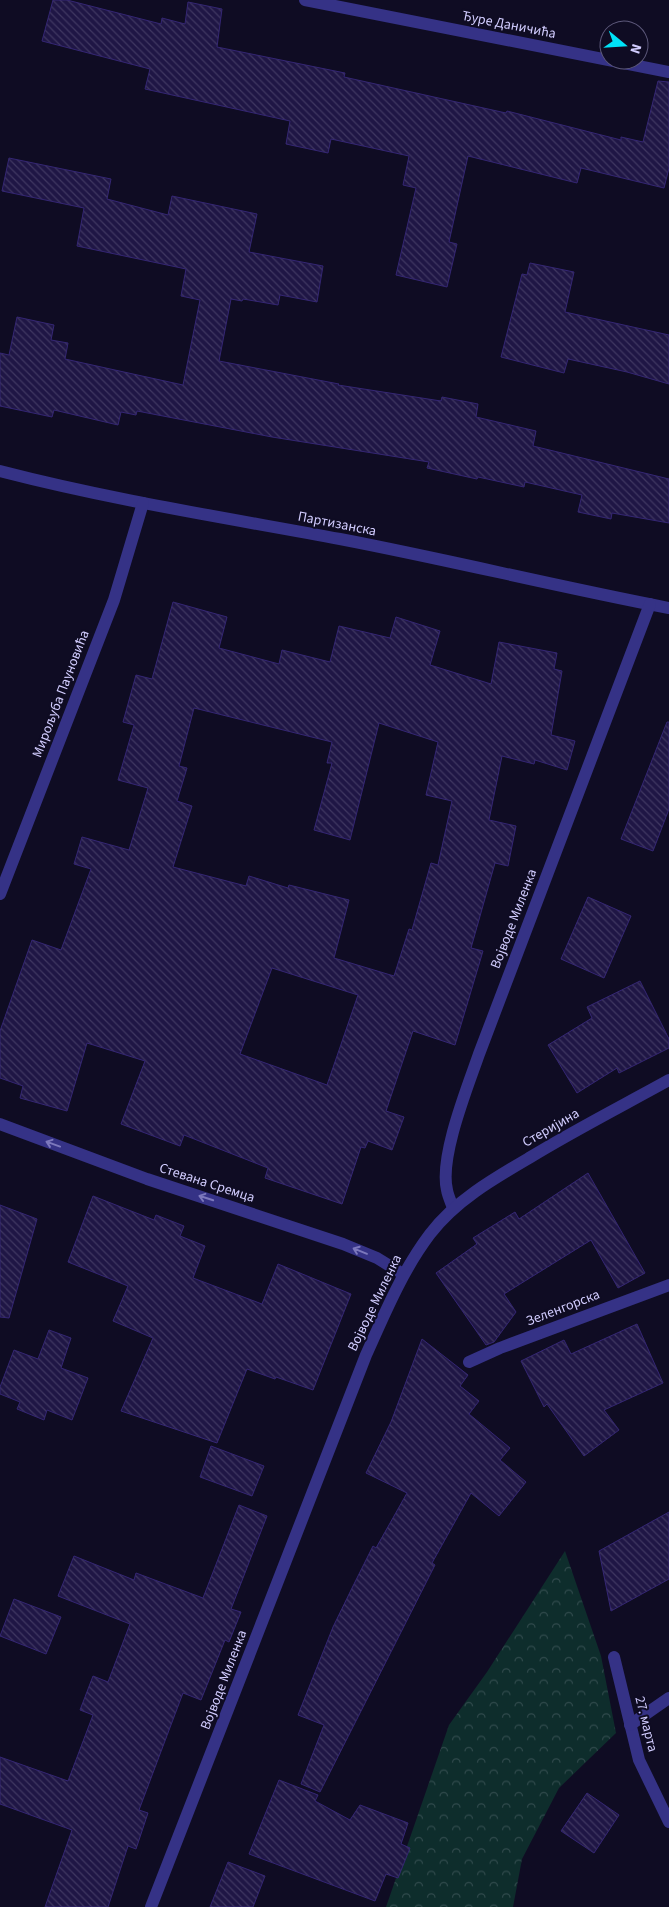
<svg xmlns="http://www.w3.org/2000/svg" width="669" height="1907" viewBox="0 0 669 1907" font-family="'Source Sans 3',sans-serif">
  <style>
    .forest { fill: url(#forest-crowns) }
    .building { fill: url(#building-back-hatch); stroke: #342673; fill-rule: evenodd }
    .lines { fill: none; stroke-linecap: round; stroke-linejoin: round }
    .minor { stroke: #353286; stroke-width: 12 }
    .oneway { stroke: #7c78bc }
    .labels { text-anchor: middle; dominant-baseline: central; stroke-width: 4; stroke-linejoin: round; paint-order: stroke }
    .street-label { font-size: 14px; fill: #d2cdff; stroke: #0f0c23 }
  </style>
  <defs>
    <pattern id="forest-crowns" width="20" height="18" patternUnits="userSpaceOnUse" patternTransform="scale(1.25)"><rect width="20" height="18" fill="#0e2d2c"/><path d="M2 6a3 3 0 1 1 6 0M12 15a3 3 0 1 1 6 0" fill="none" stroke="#304a4c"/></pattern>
    <pattern id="building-back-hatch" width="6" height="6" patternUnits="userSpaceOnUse" patternTransform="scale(1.25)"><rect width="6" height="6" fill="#1f1645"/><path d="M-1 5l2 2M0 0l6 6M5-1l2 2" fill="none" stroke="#3f3761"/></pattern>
  </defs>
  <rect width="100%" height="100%" fill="#0f0c23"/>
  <path class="forest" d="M565,1551l36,105 15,77 -57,55 -37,71 -9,48h-127l63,-182 38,-53z"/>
  <g class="building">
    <path d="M53,0h14l94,24 1,-6 23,6 3,-22 34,7 -5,38 128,26 -1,4 162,36 1,-2 114,29v-3l22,5 15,-61 11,1v86l-5,20 -83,-20 -4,15 -109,-27 -19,86 8,2 -10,43 -51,-12 20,-87 -13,-3 6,-29 -78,-17 -3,14 -42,-9 4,-23 -145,-32 5,-20 -108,-28z"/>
    <path d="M9,158l102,21 -4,20 61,16 4,-19 85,18 -8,38 74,14 -6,36 -37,-7 -2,10 -35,-6 -1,2 -11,-2 -12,62 120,23 -1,1 103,16 1,-4 36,7 -2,13 60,14 -3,15 136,33v44l-57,-10 -1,6 -33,-7 4,-17 -57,-13 -1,5 -46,-10 -1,2 -50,-11 2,-6 -157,-25 -135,-26 -1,4 -15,-3 -3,13 -64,-15 -2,7 -52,-11v-53l9,2 8,-38 37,8 -3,15 17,3 -3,16 118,26 17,-85 -19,-4 5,-27 -109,-23 7,-38 -82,-17z"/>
    <path d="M530,263l44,9 -9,40 104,23v49l-42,-12 -59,-13 -4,14 -63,-16 21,-83 5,1z"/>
    <path d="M173,602l54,15 -8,31 60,16 3,-14 48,12 9,-36 51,12 6,-21 44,14 -10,34 61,19 8,-42 58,11 -3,16 8,2 -11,64 24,6 -8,29 -32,-10 -1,4 -32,-8 -13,64 27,6 -8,40 -13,-3 -24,85 12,3 -28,94 -42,-14 -27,80 18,6 -12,33 -24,-9 -3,7 -4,-1 -19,57 -77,-26 3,-10 -84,-33 -4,11 -59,-22 24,-63 -58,-18 -20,68 -47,-13 3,-12 -23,-8v-47l32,-91 29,10 30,-81 -17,-5 8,-27 47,13 19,-62 -30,-8 16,-55 -11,-3 13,-47 16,4zM194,708l138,34 -5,21h5l-18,67 36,10 29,-117 59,19 -12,53 26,6 -14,64 -7,-2 -19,67 -3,-1 -15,47 -60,-18 15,-58 -60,-15 -1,3 -39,-12 -3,10 -73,-19 19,-61 -15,-5 10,-33 -8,-2zM272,968l86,27 -31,90 -87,-31z"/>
    <path d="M667,722h2v87l-16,42 -32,-12z"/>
    <path d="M588,897l43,19 -27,62 -43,-19z"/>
    <path d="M640,981l29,58v9l-50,25 -2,-5 -40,25 -29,-48 44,-27 -5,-11z"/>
    <path d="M588,1173l57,100 -27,15 -27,-48 -87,54 12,18 -22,30 -8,3 -50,-72 41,-29 -4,-6 42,-26 4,7z"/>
    <path d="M93,1196l61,24 2,-5 28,11 -4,10 25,10 -12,32 69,26 16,-40 73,30 -38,96 -37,-13 -1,2 -28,-10 -30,74 -96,-32 32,-73 -40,-17 15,-35 -60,-24z"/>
    <path d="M0,1205l37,14 -28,99 -9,-1z"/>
    <path d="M637,1324l26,59 -59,27 15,20 -35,26 -37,-52 -3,3 -23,-46 43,-21 7,14z"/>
    <path d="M49,1330l22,8 -10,30 27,10 -16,42 -25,-10 -3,10 -27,-11 3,-7 -20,-8v-7l14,-37 24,9z"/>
    <path d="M422,1339l46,36 -8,11 19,15 -10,13 41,34 -10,12 26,22 -27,34 -28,-23 -39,70 3,2 -115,227 -19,-8 23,-59 -26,-10 35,-88 20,-41 20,-40 3,2 31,-55 -41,-20 25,-51z"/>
    <path d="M211,1446l53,20 -12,30 -52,-19z"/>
    <path d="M239,1505l28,11 -36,93 10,3 -12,30 -4,-2 -24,60 -18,-7 -44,117 9,3 -12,36 -8,-3 -20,61h-63l27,-77 -72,-26v-47l68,24 25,-66 -13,-5 13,-34 15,6 22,-58 -72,-28 16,-40 60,24 2,-7 67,25z"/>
    <path d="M669,1512v67l-58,32 -12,-60z"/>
    <path d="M14,1599l47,18 -15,37 -46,-18z"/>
    <path d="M279,1780l39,15 -3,6 35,19 10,-15 48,18 -7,21 9,4 -12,30 -12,-4 -11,27 -126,-47z"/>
    <path d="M587,1793l32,22 -25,38 -33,-22z"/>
    <path d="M228,1862l37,14 -12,31h-43z"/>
  </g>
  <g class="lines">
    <g class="minor">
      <path d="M305,0l364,72"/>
      <path d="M0,471c112,29 227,47 340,68 110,21 219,48 329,69"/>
      <path d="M0,894l114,-294 29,-97"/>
      <path d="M0,1124l147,55 196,65 34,14 26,16"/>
      <path d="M453,1208c-2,-6 -5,-12 -6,-18 -8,-33 21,-104 32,-136l171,-450"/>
      <path d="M469,1362l31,-14 169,-63"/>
      <path d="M614,1657l25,103 30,62"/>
      <path d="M630,1725l39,-27"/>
      <path d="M151,1907l215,-552c19,-42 36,-84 64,-121 25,-33 63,-55 99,-76 46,-28 93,-52 140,-78"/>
    </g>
  </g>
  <defs><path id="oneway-shaft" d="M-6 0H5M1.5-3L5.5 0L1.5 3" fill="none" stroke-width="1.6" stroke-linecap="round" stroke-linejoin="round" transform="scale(1.25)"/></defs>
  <g class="oneway">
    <use href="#oneway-shaft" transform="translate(53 1144) rotate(-160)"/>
    <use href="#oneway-shaft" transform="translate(206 1198) rotate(-162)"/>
    <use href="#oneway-shaft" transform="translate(360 1251) rotate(-158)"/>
  </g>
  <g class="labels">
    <g class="street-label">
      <text transform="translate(509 25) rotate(11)">Ђуре Даничића</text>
      <text transform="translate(337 524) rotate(11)">Партизанска</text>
      <text transform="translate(61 694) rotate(-69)">Мирољуба Пауновића</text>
      <text transform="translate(514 919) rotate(-69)">Војводе Миленка</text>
      <text transform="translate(551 1128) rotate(-30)">Стеријина</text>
      <text transform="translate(207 1183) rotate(18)">Стевана Сремца</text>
      <text transform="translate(375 1303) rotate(-64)">Војводе Миленка</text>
      <text transform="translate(563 1308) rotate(-21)">Зеленгорска</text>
      <text transform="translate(224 1680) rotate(-69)">Војводе Миленка</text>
      <text transform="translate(646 1724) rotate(76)">27. марта</text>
    </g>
  </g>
  <g transform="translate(624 45) rotate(108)"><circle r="24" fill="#0f0c23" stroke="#5d597b"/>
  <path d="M0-4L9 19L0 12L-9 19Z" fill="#00e3f8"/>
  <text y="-8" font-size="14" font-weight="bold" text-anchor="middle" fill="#d2cdff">N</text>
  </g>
</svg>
